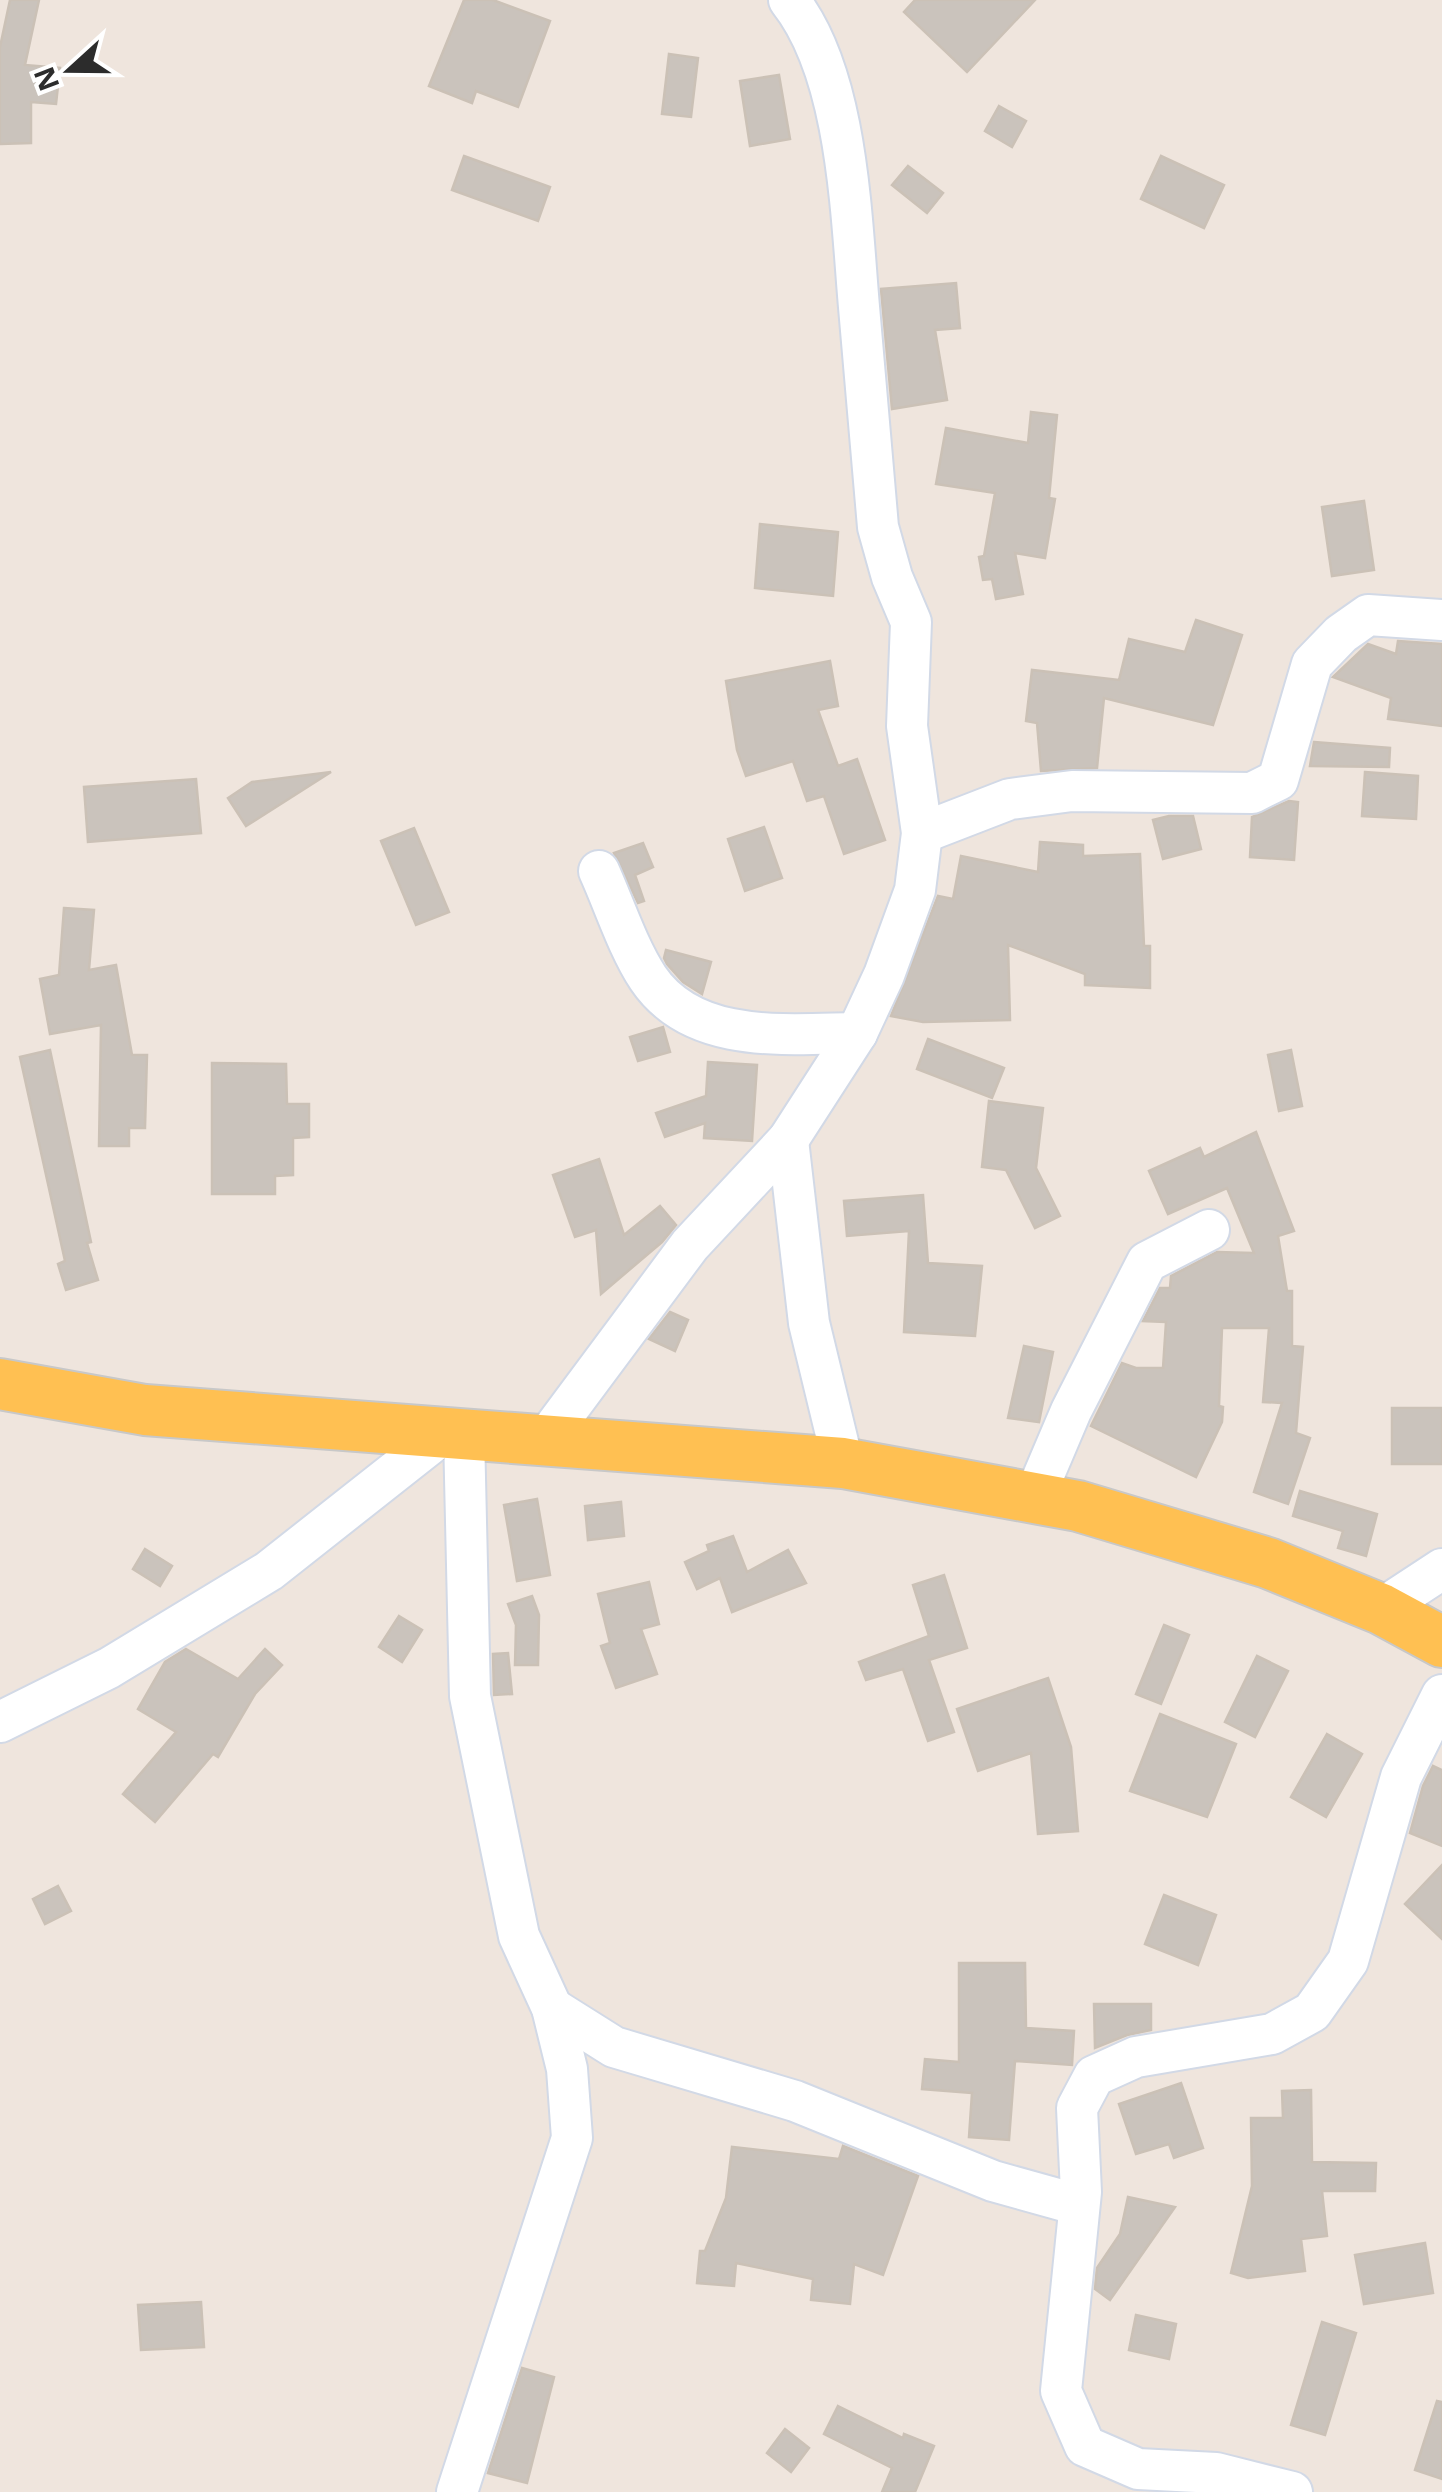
<svg xmlns="http://www.w3.org/2000/svg" width="1442" height="2492" viewBox="0 0 1442 2492" font-family="'Open Sans',sans-serif">
  <style>
    .building { fill: #cac3bc; stroke: #cbc1b6; stroke-width: 2.5 }
    .lines { fill: none; stroke-linecap: round; stroke-linejoin: round }
    .minor-casing { stroke: #d2d9e6; stroke-width: 44 }
    .major-casing { stroke: #c8c8c8; stroke-width: 54 }
    .minor { stroke: #fff; stroke-width: 40 }
    .major { stroke: #ffc052; stroke-width: 50 }
  </style>
  <rect width="100%" height="100%" fill="#efe5dd"/>
  <g class="building">
    <path d="M10,0h29l-14,65 35,3 -4,36 -25,-2v41l-31,1v-97z"/>
    <path d="M464,0h29l57,21 -32,86 -42,-16 -4,12 -43,-17z"/>
    <path d="M915,0h120l-68,72 -63,-60z"/>
    <path d="M669,54l29,4 -7,59 -29,-3z"/>
    <path d="M779,75l11,64 -40,7 -10,-65z"/>
    <path d="M999,106l27,15 -14,26 -27,-16z"/>
    <path d="M464,156l86,31 -12,34 -86,-31z"/>
    <path d="M1161,156l63,29 -20,43 -63,-29z"/>
    <path d="M908,166l35,27 -16,20 -35,-28z"/>
    <path d="M956,283l4,45 -25,2 12,70 -55,9 -11,-120z"/>
    <path d="M1031,412l26,3 -8,83 6,1 -10,59 -30,-5 8,41 -27,5 -4,-20 -9,1 -4,-23 5,-1 11,-63 -59,-9 10,-56 82,15z"/>
    <path d="M1364,501l10,69 -42,6 -10,-69z"/>
    <path d="M760,524l78,8 -5,64 -78,-8z"/>
    <path d="M1196,620l46,15 -29,90 -109,-27 -7,70 -56,3 -4,-48 -11,-2 6,-51 87,10 10,-41 56,13z"/>
    <path d="M1398,641l44,3v82l-54,-7 3,-21 -58,-21 35,-33 28,10z"/>
    <path d="M830,661l8,45 -20,4 20,56 19,-7 28,81 -41,14 -20,-58 -17,5 -14,-40 -47,15 -9,-26 -11,-69z"/>
    <path d="M1314,742l76,6 -1,19 -79,-1z"/>
    <path d="M331,772l-85,54 -18,-28 24,-16z"/>
    <path d="M1365,772l53,4 -2,43 -54,-3z"/>
    <path d="M196,779l5,54 -113,9 -4,-55z"/>
    <path d="M1289,801l9,1 -4,58 -44,-3 2,-40z"/>
    <path d="M1169,816h24l8,33 -38,10 -10,-39z"/>
    <path d="M764,827l18,51 -37,13 -17,-52z"/>
    <path d="M414,828l35,84 -33,13 -35,-84z"/>
    <path d="M1040,842l43,3v11l57,-2 4,92h6v42l-65,-3v-11l-77,-29 2,75 -87,2 -32,-6 47,-120 15,3 8,-43 77,16z"/>
    <path d="M643,843l10,24 -18,8 9,26 -6,2 -24,-50z"/>
    <path d="M64,908l30,2 -5,60 27,-5 16,90h15l-2,73h-16v18h-30l2,-121 -51,9 -10,-55 19,-4z"/>
    <path d="M666,950l45,12 -9,32 -19,-12 -16,-18 -3,-6z"/>
    <path d="M663,1027l7,25 -32,9 -8,-24z"/>
    <path d="M928,1039l76,29 -12,30 -75,-29z"/>
    <path d="M50,1050l41,192 -4,1 11,37 -32,10 -8,-26 7,-3 -45,-204z"/>
    <path d="M1291,1050l11,56 -23,5 -11,-56z"/>
    <path d="M708,1062l49,3 -5,76 -48,-3 1,-15 -40,14 -9,-24 50,-17z"/>
    <path d="M212,1063l74,1 1,40h22v33l-16,1v37l-18,1v18h-63z"/>
    <path d="M989,1101l54,7 -7,60 24,48 -25,12 -29,-58 -24,-3z"/>
    <path d="M1256,1132l38,99 -16,5 9,55h5v55l11,1 -7,86 14,5 -22,66 -34,-12 28,-89 -19,-1 6,-74h-47l-3,78 4,1 -1,15 -26,55 -105,-51 31,-63 14,5h27l3,-46 -23,-1 17,-33h10l1,-12 46,-24 37,1 -27,-65 -59,26 -19,-43 51,-23 4,9z"/>
    <path d="M599,1159l25,76 36,-29 16,19 -14,17 -61,52 -5,-64 -21,7 -22,-62z"/>
    <path d="M923,1195l5,68 54,3 -7,70 -71,-4 5,-101 -62,5 -3,-35z"/>
    <path d="M670,1312l18,8 -13,31 -26,-12z"/>
    <path d="M1024,1346l29,6 -14,70 -31,-4z"/>
    <rect x="1392" y="1408" width="50" height="56"/>
    <path d="M1300,1491l77,23 -11,42 -28,-8 5,-17 -50,-15z"/>
    <path d="M537,1499l13,76 -33,6 -13,-76z"/>
    <path d="M621,1502l3,34 -36,4 -3,-34z"/>
    <path d="M733,1536l14,36 41,-22 18,33 -74,29 -12,-34 -23,11 -12,-27 24,-11 -2,-6z"/>
    <path d="M145,1549l27,17 -12,20 -27,-17z"/>
    <path d="M944,1575l23,73 -38,12 25,72 -26,9 -25,-72 -37,11 -7,-18 70,-26 -16,-51z"/>
    <path d="M649,1582l10,42 -18,5 16,45 -41,14 -15,-42 9,-3 -12,-49z"/>
    <path d="M532,1596l7,19 -1,50h-23l1,-40 -8,-21z"/>
    <path d="M399,1616l23,14 -20,32 -23,-15z"/>
    <path d="M1164,1625l25,10 -28,69 -25,-10z"/>
    <path d="M186,1649l52,30 27,-30 17,16 -27,29 -37,63 -5,-3 -58,68 -32,-28 53,-62 -38,-23 27,-47z"/>
    <path d="M508,1653l4,41 -18,1 -1,-41z"/>
    <path d="M1257,1656l31,15 -33,66 -30,-15z"/>
    <path d="M1048,1678l23,69 7,84 -40,3 -7,-81 -53,18 -21,-62z"/>
    <path d="M1160,1714l76,30 -29,73 -77,-26z"/>
    <path d="M1327,1734l35,20 -36,63 -35,-20z"/>
    <path d="M1433,1766l9,4v76l-32,-13 13,-47z"/>
    <path d="M1442,1865v74l-37,-35z"/>
    <path d="M58,1886l13,25 -26,13 -12,-25z"/>
    <path d="M1164,1895l52,20 -18,50 -53,-21z"/>
    <path d="M959,1963h66l1,65 48,3 -2,34 -57,-4 -6,79 -40,-3 3,-44 -50,-4 3,-30 34,3z"/>
    <path d="M1094,2004h57v26l-24,5 -32,13z"/>
    <path d="M1181,2083l22,65 -29,10 -5,-14 -33,10 -17,-50z"/>
    <path d="M1311,2090l1,72 64,1 -1,28h-53l5,45 -26,3 4,32 -57,7 -17,-5 21,-87 -1,-68h32l-1,-27z"/>
    <path d="M843,2146l75,30 -35,99 -29,-11 -4,40 -39,-4 2,-21 -77,-16 -2,23 -37,-3 3,-32h5l21,-53 6,-51 107,12z"/>
    <path d="M1128,2197l47,10 -65,93 -15,-11 2,-21 23,-34z"/>
    <path d="M1425,2243l8,50 -69,11 -9,-49z"/>
    <path d="M201,2302l3,45 -63,3 -3,-45z"/>
    <path d="M1136,2315l40,9 -7,35 -40,-9z"/>
    <path d="M1322,2322l34,11 -31,102 -34,-10z"/>
    <path d="M522,2368l32,9 -27,106 -39,-10z"/>
    <path d="M1437,2401l5,1v77l-27,-9z"/>
    <path d="M838,2406l65,32 1,-4 30,12 -19,46h-33l10,-24 -68,-34z"/>
    <path d="M785,2429l24,19 -18,24 -24,-19z"/>
  </g>
  <g class="lines">
    <defs>
      <g id="minor">
        <path d="M922,833l88,-34 62,-8 180,2 26,-13 34,-116 29,-30 27,-19 74,5"/>
        <path d="M599,871c15,33 29,77 49,107 45,67 139,56 209,55"/>
        <path d="M788,1140l21,183 34,140"/>
        <path d="M545,1440l145,-195 98,-105 69,-107 27,-58 31,-85 7,-57 -15,-107 4,-104 -19,-45 -14,-50c-6,-73 -13,-146 -19,-220 -8,-92 -11,-233 -70,-307"/>
        <path d="M1034,1498l37,-87 76,-149 62,-32"/>
        <path d="M1381,1609l61,-40"/>
        <path d="M0,1722l109,-54 160,-97 175,-138"/>
        <path d="M552,2008l62,39 181,54 198,80 86,24"/>
        <path d="M457,2492l115,-354 -5,-69 -15,-61 -33,-72 -49,-240 -6,-262"/>
        <path d="M1292,2492l-76,-19 -78,-4 -53,-23 -24,-55 20,-199 -4,-84 17,-32 42,-19 136,-23 40,-22 36,-51 53,-184 41,-82"/>
      </g>
      <path id="major" d="M0,1384l145,26 698,53 235,43 190,57 113,46 61,33"/>
    </defs>
    <use href="#minor" class="minor-casing"/>
    <use href="#major" class="major-casing"/>
    <use href="#minor" class="minor"/>
    <use href="#major" class="major"/>
  </g>
  <g transform="translate(70 70) rotate(249)" stroke="#ffffff" stroke-width="8" paint-order="stroke">
  <path d="M0-8L18 38L0 25L-18 38Z" fill="#2c2c2c"/>
  <text y="-15" font-size="28" font-weight="bold" text-anchor="middle" fill="#2c2c2c">N</text>
  </g>
</svg>
